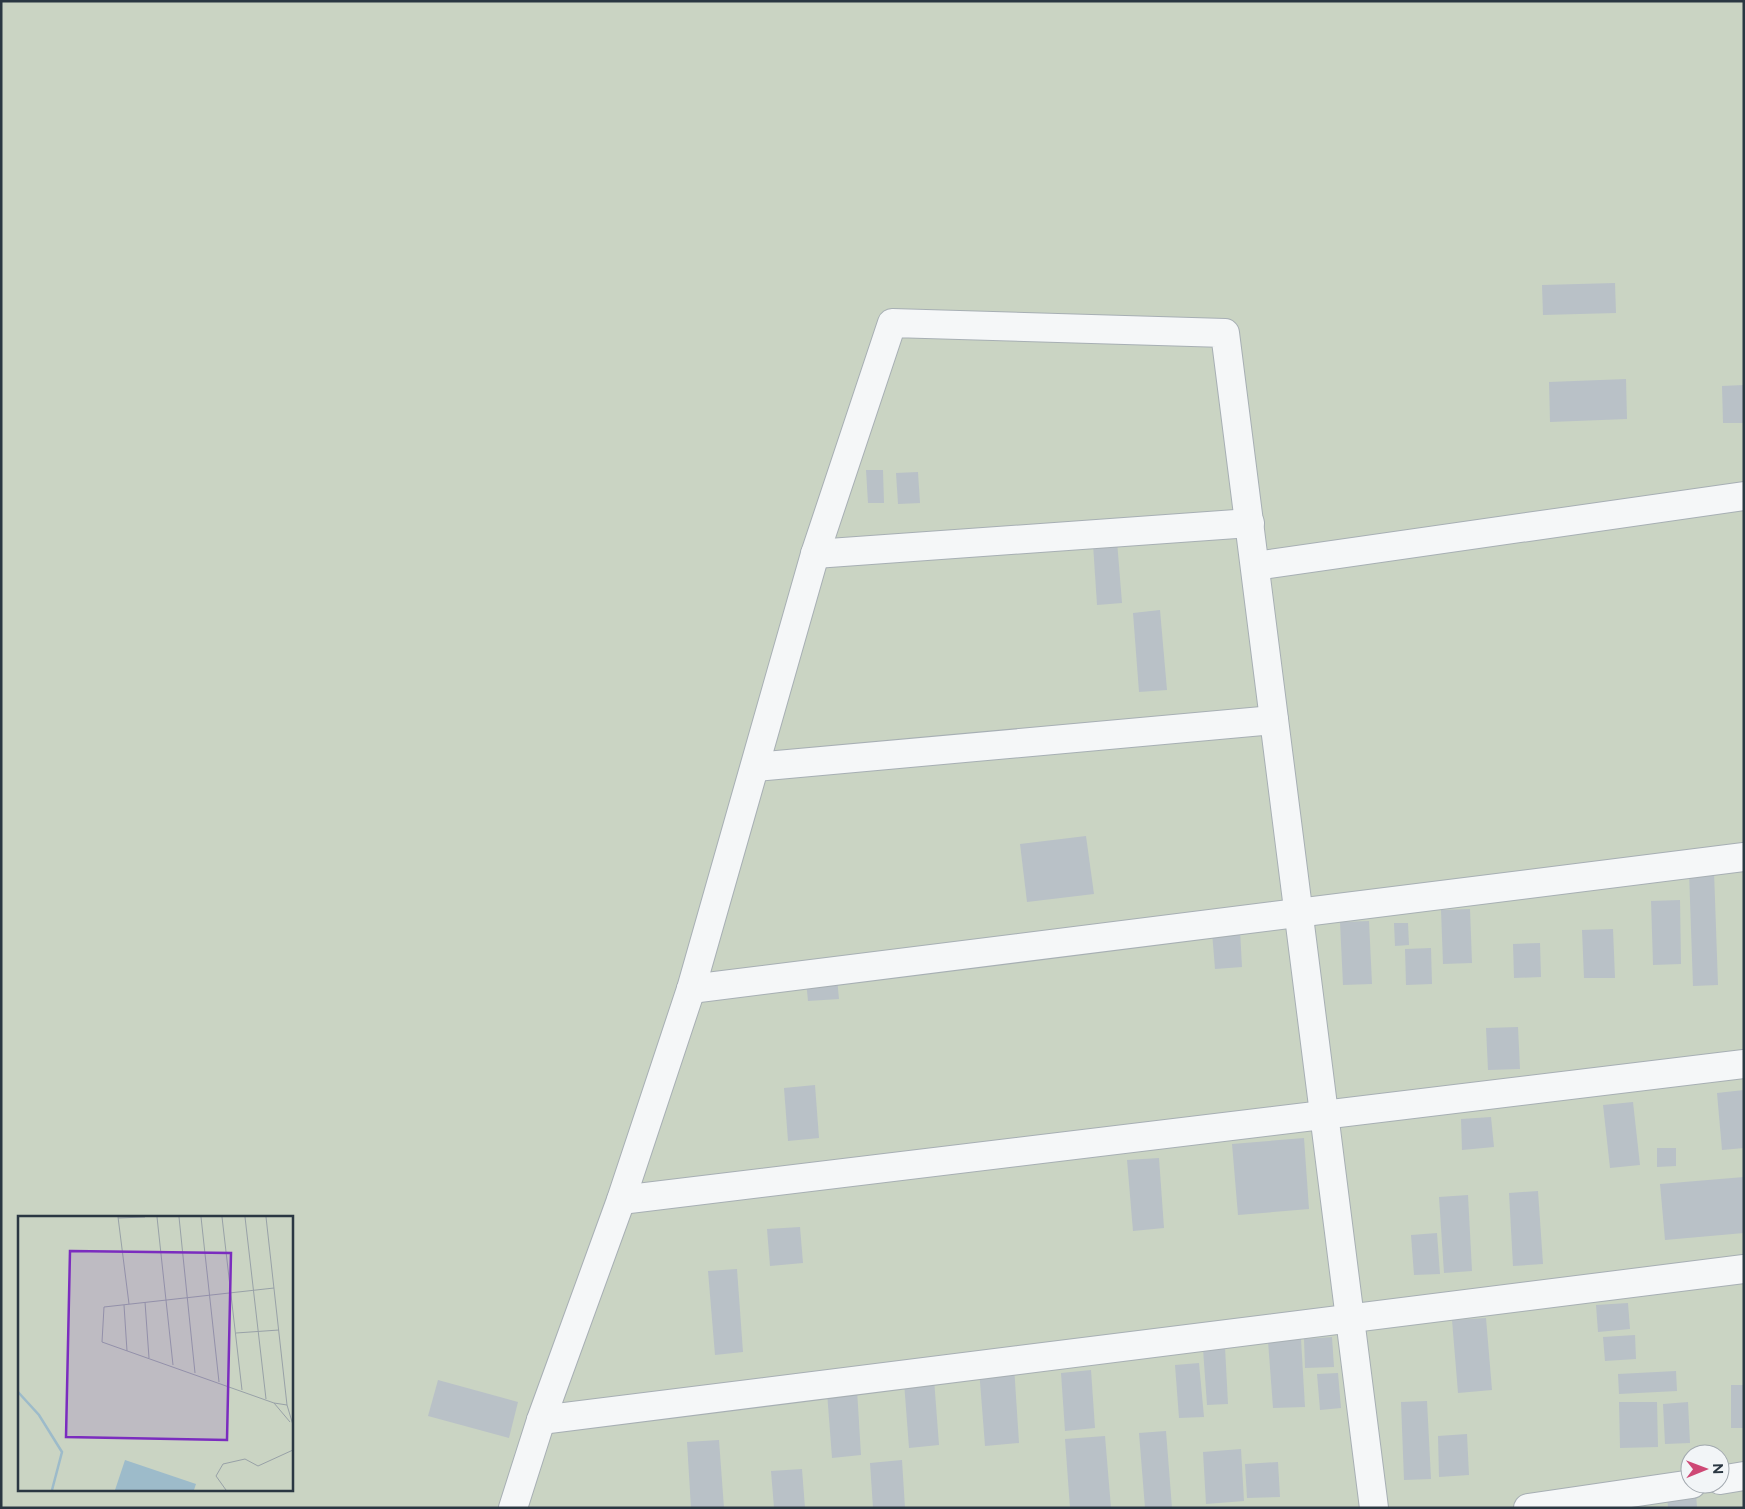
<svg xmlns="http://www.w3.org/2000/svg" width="1745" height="1509" font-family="Raleway,sans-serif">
<rect width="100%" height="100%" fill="#e2e7ea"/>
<!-- green -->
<path fill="#cad4c3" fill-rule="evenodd" d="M1 1H1744V1508H1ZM19 1218H291V1490H19ZM1690 1454H1720V1484H1690Z"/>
<!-- building -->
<g fill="#b9c1c7">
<path d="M1615 283 1616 313 1543 315 1542 285Z"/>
<path d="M1626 379 1627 419 1550 422 1549 382Z"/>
<path d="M1744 385V423H1723L1722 386Z"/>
<path d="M866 470H883L884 503H868Z"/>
<path d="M918 472 920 503 898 504 896 473Z"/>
<path d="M1117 541 1122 603 1097 605 1093 544Z"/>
<path d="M1160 610 1167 690 1139 692 1133 613Z"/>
<path d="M1086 836 1094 894 1027 902 1020 844Z"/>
<path d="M1714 871 1718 985 1693 986 1689 872Z"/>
<path d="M1680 900 1681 964 1653 965 1651 901Z"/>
<path d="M1470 909 1472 963 1443 964 1441 910Z"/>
<path d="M1369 921 1372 984 1343 985 1340 922Z"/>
<path d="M1394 923H1408L1409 945 1395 946Z"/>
<path d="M1613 929 1615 978H1584L1582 930Z"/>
<path d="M1240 930 1242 967 1215 969 1212 932Z"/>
<path d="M1540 943 1541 977 1514 978 1513 944Z"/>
<path d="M1431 948 1432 984 1406 985 1405 949Z"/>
<path d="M837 978 839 999 808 1001 806 980Z"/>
<path d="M1518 1027 1520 1069 1488 1070 1486 1028Z"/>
<path d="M815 1085 819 1138 788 1141 784 1088Z"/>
<path d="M1744 1090V1148L1722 1150 1717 1093Z"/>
<path d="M1633 1102 1640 1165 1610 1168 1603 1105Z"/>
<path d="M1491 1117 1494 1147 1462 1150 1461 1119Z"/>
<path d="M1304 1138 1309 1209 1238 1215 1232 1144Z"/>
<path d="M1657 1148H1676V1166L1657 1167Z"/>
<path d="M1159 1158 1164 1228 1133 1231 1127 1160Z"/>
<path d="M1744 1177V1233L1665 1240 1660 1184Z"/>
<path d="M1538 1191 1543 1264 1513 1266 1509 1193Z"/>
<path d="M1468 1195 1472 1271 1444 1273 1439 1197Z"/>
<path d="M800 1227 803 1263 770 1266 767 1229Z"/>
<path d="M1437 1233 1440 1274 1414 1275 1411 1235Z"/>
<path d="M737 1269 743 1352 715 1355 708 1271Z"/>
<path d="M1628 1303 1630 1329 1598 1332 1596 1305Z"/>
<path d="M1486 1318 1492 1390 1458 1393 1452 1320Z"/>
<path d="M1635 1335 1636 1359 1605 1361 1603 1337Z"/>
<path d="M1332 1337 1334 1367 1305 1368 1304 1339Z"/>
<path d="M1301 1339 1305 1407 1273 1408 1268 1341Z"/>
<path d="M1225 1347 1228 1404 1207 1405 1203 1349Z"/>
<path d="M1199 1363 1204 1417 1179 1418 1175 1365Z"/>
<path d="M1014 1366 1019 1443 985 1446 979 1369Z"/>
<path d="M1091 1370 1095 1428 1065 1431 1061 1373Z"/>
<path d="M1676 1371 1677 1391 1619 1394 1618 1374Z"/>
<path d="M1338 1373 1341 1408 1320 1410 1317 1374Z"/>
<path d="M934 1379 939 1445 909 1448 904 1382Z"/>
<path d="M438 1380 518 1402 509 1438 428 1416Z"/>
<rect x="1731" y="1385" width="13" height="43"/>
<path d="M857 1390 861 1455 832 1458 827 1392Z"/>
<path d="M1427 1401 1431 1479 1404 1480 1401 1402Z"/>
<path d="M1619 1402H1657L1658 1447 1620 1448Z"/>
<path d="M1688 1402 1690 1443 1665 1444 1663 1404Z"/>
<path d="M1166 1431 1172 1508H1145L1139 1433Z"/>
<path d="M1467 1434 1469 1475 1439 1477 1438 1436Z"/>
<path d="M1105 1436 1111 1508H1070L1065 1439Z"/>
<path d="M719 1440 724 1508H691L687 1442Z"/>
<path d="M1241 1449 1244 1501 1206 1504 1203 1452Z"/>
<path d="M902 1460 905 1508H873L870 1463Z"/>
<path d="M1278 1462 1280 1497 1247 1498 1245 1464Z"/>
<path d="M802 1469 805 1508H774L771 1471Z"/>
<path d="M1696 1493 1697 1508H1668L1667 1494Z"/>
</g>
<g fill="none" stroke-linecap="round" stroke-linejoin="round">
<defs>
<g id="minor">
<path d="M815 554 1250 523"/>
<path d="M1255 566 1744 496"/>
<path d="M755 767 1274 720"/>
<path d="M691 989 1744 857"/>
<path d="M621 1200 1744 1064"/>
<path d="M541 1420 1744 1269"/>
<path d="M1720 1480 1744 1476"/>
<path d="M513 1508 541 1420 621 1200 691 989 815 554 892 323 1225 333 1374 1508"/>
<path d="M1528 1508 1692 1484"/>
</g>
</defs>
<!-- minor casing -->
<use href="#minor" stroke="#a7afb4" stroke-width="30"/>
<!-- minor -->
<use href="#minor" stroke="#f5f7f8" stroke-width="28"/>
</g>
<!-- overview -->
<g transform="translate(18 1216)">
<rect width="275" height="275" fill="#e2e7ea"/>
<path d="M0 1H275V274H0Z" fill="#cad4c3"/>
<path d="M107 244 178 268 176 274H97Z" fill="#9dbbca"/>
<path fill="none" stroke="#9dbbca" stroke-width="2.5" d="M0 176 21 199 44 236 34 274"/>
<path fill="none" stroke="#98a1a7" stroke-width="1" d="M100 1 111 88M139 1 155 149M161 1 177 157M183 1 201 166M204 1 224 174M227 1 248 183M248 1 269 189 275 209M100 2 127 1M256 72 86 91 84 126 256 187 269 189M127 86 131 142M106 89 109 135M218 117 261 114M256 187 272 206M208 274 198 260 205 248 227 243 240 250 275 234"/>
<path fill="#7b2cbf" fill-opacity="0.15" stroke="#7b2cbf" stroke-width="2.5" d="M52 35 213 37 209 224 48 221Z"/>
<rect width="275" height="275" fill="none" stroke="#2a3742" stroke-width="2.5"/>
</g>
<!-- border -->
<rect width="1745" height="1509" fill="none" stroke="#2a3742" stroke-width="5"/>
<!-- north arrow -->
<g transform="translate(1705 1469) rotate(89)"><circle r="24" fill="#f2f5f7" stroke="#a2a9af"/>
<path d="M0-4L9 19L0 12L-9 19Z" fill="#ce4875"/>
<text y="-8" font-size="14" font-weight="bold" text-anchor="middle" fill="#2a3742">N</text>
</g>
</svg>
